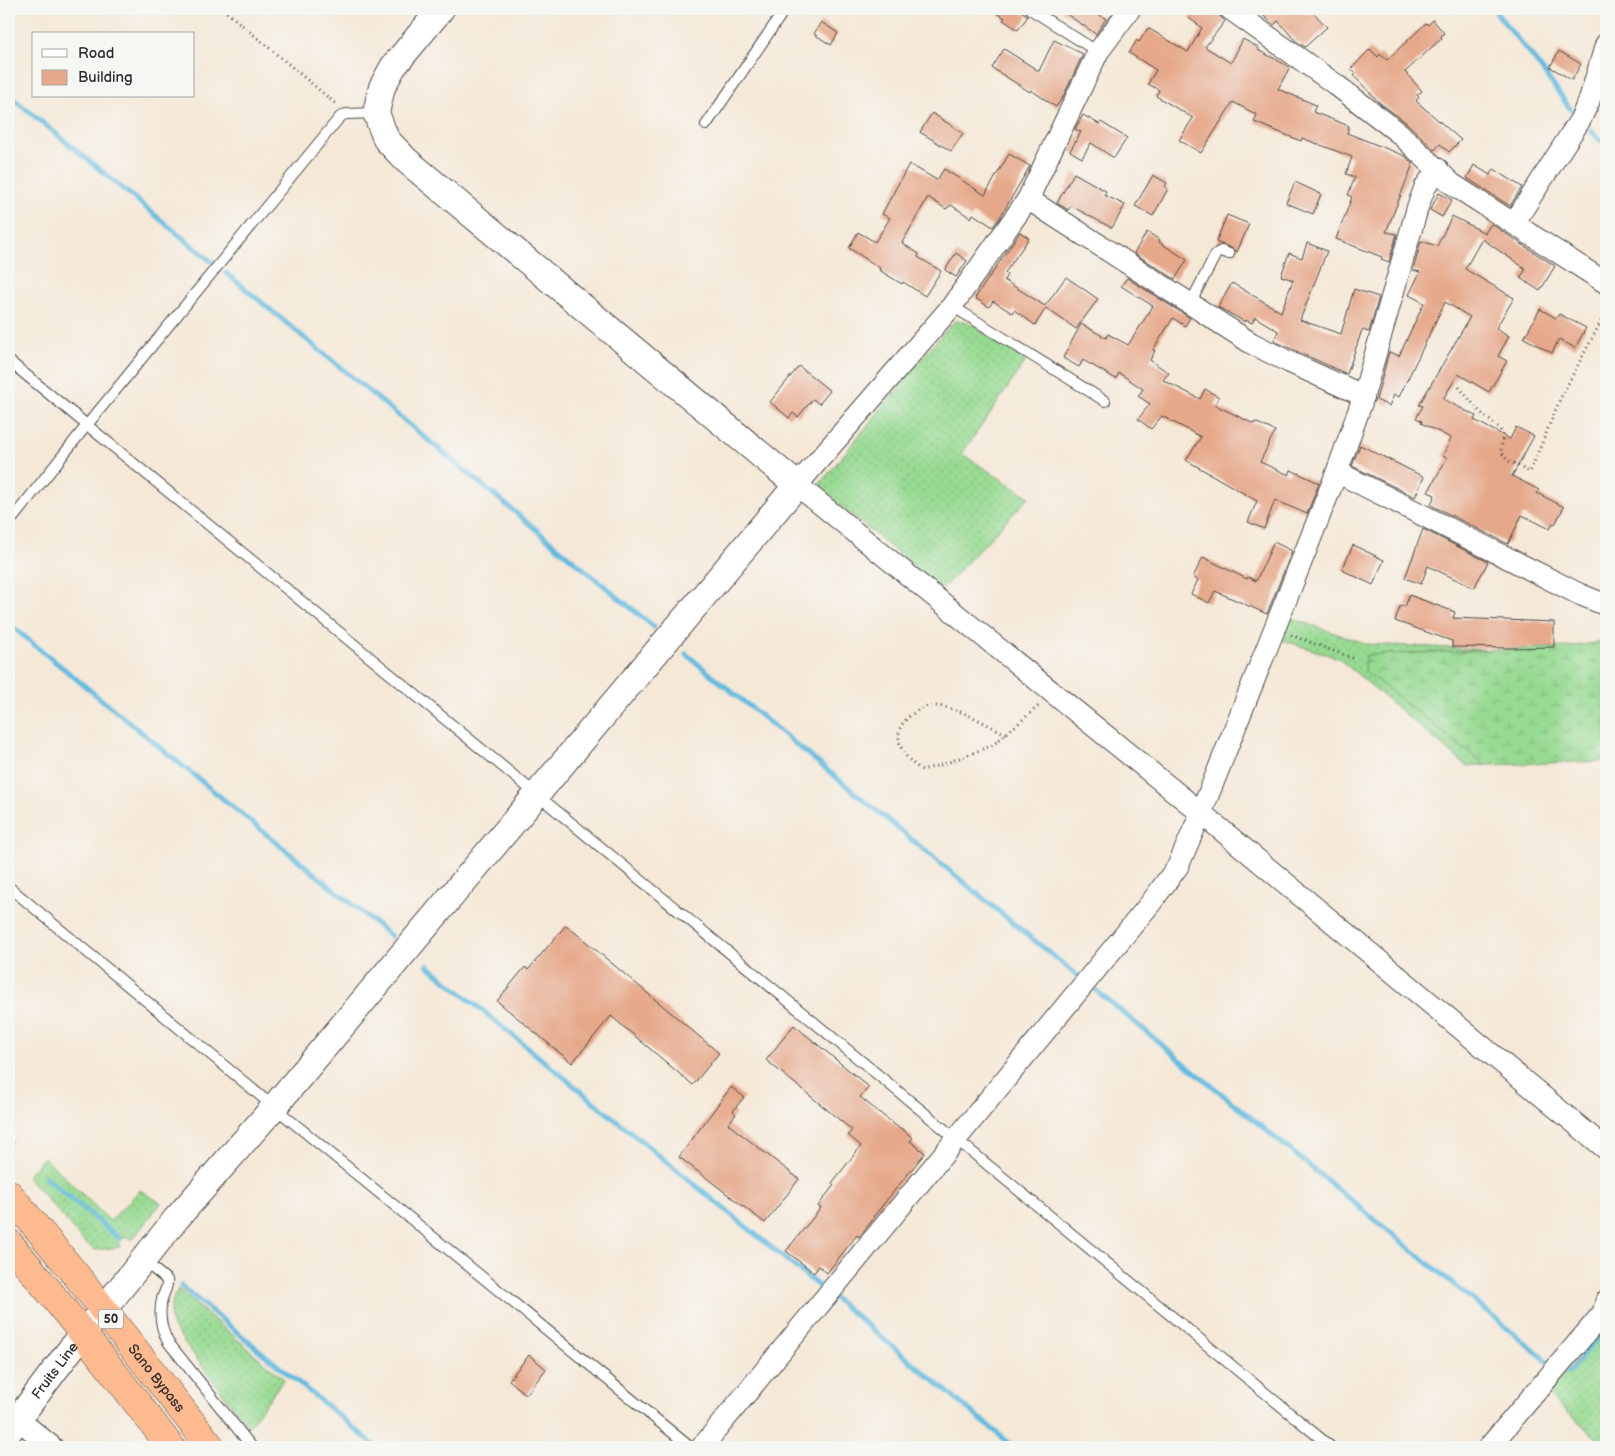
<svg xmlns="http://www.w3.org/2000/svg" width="1615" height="1456" font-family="'Balsamiq Sans',sans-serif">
<defs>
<pattern id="grass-dots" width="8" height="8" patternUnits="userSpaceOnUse" patternTransform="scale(1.25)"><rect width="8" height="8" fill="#97da92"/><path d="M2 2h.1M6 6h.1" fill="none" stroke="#82bb7e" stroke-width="1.8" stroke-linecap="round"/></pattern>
<pattern id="wetland-marsh" width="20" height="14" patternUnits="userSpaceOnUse" patternTransform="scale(1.25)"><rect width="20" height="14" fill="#97da92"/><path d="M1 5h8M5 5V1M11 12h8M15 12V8" fill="none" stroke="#82bb7e"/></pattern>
</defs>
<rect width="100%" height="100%" fill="#f6f6f2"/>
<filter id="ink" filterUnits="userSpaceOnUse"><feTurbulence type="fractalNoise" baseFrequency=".02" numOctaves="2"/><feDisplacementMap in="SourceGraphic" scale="10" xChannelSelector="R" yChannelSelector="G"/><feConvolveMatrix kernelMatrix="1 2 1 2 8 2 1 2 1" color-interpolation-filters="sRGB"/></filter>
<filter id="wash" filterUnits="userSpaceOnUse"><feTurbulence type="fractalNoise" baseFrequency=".0096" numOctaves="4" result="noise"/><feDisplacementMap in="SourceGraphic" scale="20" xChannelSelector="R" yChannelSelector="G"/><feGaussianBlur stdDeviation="1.12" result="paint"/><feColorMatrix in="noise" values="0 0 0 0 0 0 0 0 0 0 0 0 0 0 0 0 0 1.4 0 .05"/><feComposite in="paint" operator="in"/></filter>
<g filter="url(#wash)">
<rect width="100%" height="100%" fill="#f5e8d7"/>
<!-- grass -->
<g fill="url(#grass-dots)" stroke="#61825e">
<path d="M955 321 968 322 1026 361 962 454 1029 497 942 589 821 490 819 485 933 345Z"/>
<path d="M1288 617 1367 644 1493 650 1366 655V671L1485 765 1467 766 1338 658 1279 639Z"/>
<path d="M44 1157 110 1221 140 1190 161 1203 132 1240 126 1236 118 1243 120 1247 95 1250 85 1243 27 1176Z"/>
<path d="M178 1289 284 1379 248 1427 173 1327C167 1312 171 1303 178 1289Z"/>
<path d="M1606 1320V1446L1548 1395Z"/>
</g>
<!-- wetland -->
<path fill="url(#wetland-marsh)" stroke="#61825e" d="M1606 641V761L1485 765 1365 671 1366 655 1569 647Z"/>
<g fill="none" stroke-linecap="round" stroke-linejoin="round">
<!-- stream -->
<g stroke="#62bbe0" stroke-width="5">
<path d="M1493 9 1538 64 1571 110"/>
<path d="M9 95 212 262"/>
<path d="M1590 130 1600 140 1606 142"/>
<path d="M226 273 654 627"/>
<path d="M9 624 391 936"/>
<path d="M686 654 1080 978"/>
<path d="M427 965 822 1289"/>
<path d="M1093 988 1547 1361"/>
<path d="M9 1140 10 1142"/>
<path d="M45 1177 120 1239"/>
<path d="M181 1286 377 1447"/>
<path d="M834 1298 1014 1447"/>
<path d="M1569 1372 1596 1339 1602 1341 1603 1365 1606 1377"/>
</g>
</g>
<g id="blocks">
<!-- building -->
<g fill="#e6a88a">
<path d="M989 9H1018L1028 16 1018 30 1003 20 1005 18Z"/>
<path d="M1059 9H1090L1106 19 1096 34Z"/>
<path d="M1196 9H1212L1225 21 1205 47 1231 63 1243 39 1259 48 1258 50 1290 67 1278 89 1316 105 1313 112 1349 126 1347 133 1405 156 1413 164 1386 232 1397 234 1389 262 1381 259 1382 257 1336 239 1352 197 1348 195 1355 177 1346 174 1352 157 1302 138 1301 141 1254 122 1257 115 1233 102 1201 153 1179 140 1193 118 1156 96 1159 90 1148 84 1156 70 1129 53 1137 40 1139 42 1148 28 1188 52 1202 28 1189 18Z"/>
<path d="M1256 9H1310L1327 27 1305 47 1296 41 1278 21 1274 25Z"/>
<path d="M1433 20 1444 33 1441 36 1442 38 1405 72 1422 91 1417 95 1419 97 1416 101 1461 140 1449 152 1440 144 1435 150 1408 124 1380 103 1354 76 1356 74 1351 69 1370 49 1378 57 1380 54 1387 60 1426 23 1428 25Z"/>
<path d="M821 22 838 33 831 45 814 34Z"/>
<path d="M1054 40 1083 54 1063 97 1056 107 1031 90 1030 92 992 68 1004 49 1039 71Z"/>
<path d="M1559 51 1581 64 1572 80 1550 67Z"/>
<path d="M932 113 963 133 951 151 920 132Z"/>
<path d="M1083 115 1099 124 1101 122 1127 138 1114 158 1091 143 1082 158 1070 151 1081 132 1075 129Z"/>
<path d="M1009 154 1030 166 1005 209 993 227 973 214 971 218 951 205 946 209 928 197 902 243 919 254 918 257 941 271 925 296 903 282 902 284 879 270 880 268 849 248 858 232 875 242 890 218 882 214 909 164 937 180 944 169 985 195Z"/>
<path d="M1474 165 1490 175 1494 169 1522 187 1510 206 1467 178Z"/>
<path d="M1074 173 1106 191 1104 195 1125 205 1112 228 1071 206 1068 210 1057 203Z"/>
<path d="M1153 175 1167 183 1165 187 1168 189 1153 216 1135 206Z"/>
<path d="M1295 182 1321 194 1313 214 1286 203Z"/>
<path d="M1439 193 1452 200 1442 217 1430 210Z"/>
<path d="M1227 215 1249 224 1237 252 1231 248 1216 242Z"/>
<path d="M1452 216 1485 233 1491 224 1555 266 1540 291 1520 278 1526 269 1482 239 1465 269 1514 298 1496 328 1509 336 1498 356 1507 361 1489 392 1458 374 1443 399 1476 416 1474 420 1510 439 1516 427 1534 436 1512 476 1539 490 1537 493 1564 507 1555 524 1553 523 1550 529 1522 515 1508 544 1431 505 1435 495 1428 492 1447 458 1443 456 1451 438 1421 423 1422 421 1416 418 1423 406 1419 405 1470 317 1445 302 1399 397 1394 395 1389 406 1376 400 1389 352 1399 356 1424 303 1409 295 1420 272 1413 270 1421 241 1437 246Z"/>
<path d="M1020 232 1029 238 1005 273 1007 275 1004 280 1045 306 1066 277 1098 299 1076 329 1046 308 1035 325 1014 310 1012 313 993 301 989 307 975 298Z"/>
<path d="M1147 232 1160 240 1159 242 1187 260 1175 279 1134 253Z"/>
<path d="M1307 243 1327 251 1300 320 1341 334 1354 289 1379 297 1369 332 1362 330 1347 374 1274 341 1278 331 1255 317 1252 323 1246 320 1245 322 1218 307 1232 283 1281 312 1293 280 1281 276 1289 253 1302 258Z"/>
<path d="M956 253 967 261 956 277 945 270Z"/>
<path d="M1127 278 1190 318 1185 326 1173 318 1153 350 1155 351 1150 360 1169 373 1163 380 1200 399 1205 389 1219 397 1215 405 1254 424 1255 422 1275 431 1260 462 1289 475 1291 470 1319 483 1307 514 1275 500 1264 529 1248 522 1257 501 1186 460 1201 437 1162 416 1151 429 1138 419 1150 404 1138 396 1143 389 1119 373 1116 379 1083 360 1079 367 1063 358 1081 324 1106 338 1108 334 1128 345 1153 306 1121 286Z"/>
<path d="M1540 309 1556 318 1559 314 1586 328 1575 348 1559 339 1552 353 1524 338Z"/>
<path d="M799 366 830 391 819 404 813 399 798 417 793 413 789 418 770 402Z"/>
<path d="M1360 445 1424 477 1415 497 1352 466Z"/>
<path d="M1423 529 1488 562 1474 588 1428 566 1421 584 1405 578Z"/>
<path d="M1274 542 1292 551 1267 614 1215 591 1209 603 1191 594 1198 580 1193 577 1203 557 1247 579 1248 577 1256 581Z"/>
<path d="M1353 545 1384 560 1373 585 1342 570Z"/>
<path d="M1409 595 1455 612 1453 618 1554 622V647L1511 648 1452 647V641L1395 621 1400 606 1405 607Z"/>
<path d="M566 925 719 1053 693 1085 611 1016 572 1063 497 1001 525 967 528 970Z"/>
<path d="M794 1025 869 1087 860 1097 900 1129 901 1128 913 1138 910 1141 925 1153 873 1217 874 1218 859 1237 857 1235 827 1273 819 1266 814 1273 786 1251 821 1208 818 1206 834 1185 832 1183 861 1146 848 1135 852 1130 766 1060Z"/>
<path d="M731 1087 744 1097 733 1111 736 1114 728 1124 799 1179 765 1223 679 1157Z"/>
<path d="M529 1355 546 1369 526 1395 509 1380Z"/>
</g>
</g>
</g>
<g filter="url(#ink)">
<use href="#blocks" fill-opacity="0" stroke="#494745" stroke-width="1"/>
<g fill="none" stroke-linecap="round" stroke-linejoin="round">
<defs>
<g id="service">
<path d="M1030 9 1098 52"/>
<path d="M706 125 785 9"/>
<path d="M1190 304 1216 254 1221 251 1229 254"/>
<path d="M952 306 1105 401"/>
<path d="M9 361 1331 1447"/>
<path d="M9 523 87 425 340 117 346 114 376 113"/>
<path d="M9 887 274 1107 690 1447"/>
<path d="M144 1261 167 1280C168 1287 164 1292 162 1299 159 1313 161 1329 168 1342L252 1447"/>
</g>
<g id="minor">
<path d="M1130 9 1098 52 1028 199 952 306 797 485 1201 813 1606 1149"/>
<path d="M1230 9 1335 84 1399 133 1452 184 1606 283"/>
<path d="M1028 199 1251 343 1289 362 1364 396"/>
<path d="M1514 223 1580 120 1589 101 1606 44"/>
<path d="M1337 472 1579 594 1606 605"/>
<path d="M18 1419 52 1447"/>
<path d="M702 1447 1150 904 1178 866 1201 813 1337 472 1361 404 1418 206 1425 187 1438 169"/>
<path d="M1489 1447 1603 1313 1606 1301"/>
</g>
<g id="tertiary">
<path id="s1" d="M9 1431 82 1334 103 1310 176 1219 274 1107 797 485 406 160 386 139 376 113 382 87 393 67 441 9"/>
</g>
<g id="trunk">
<path id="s2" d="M9 1194 80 1280 211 1447"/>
<path d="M9 1243C65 1309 118 1378 171 1447"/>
</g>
</defs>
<!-- service casing -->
<use href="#service" stroke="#494745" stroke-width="12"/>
<!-- minor casing -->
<use href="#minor" stroke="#494745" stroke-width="23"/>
<!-- tertiary casing -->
<use href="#tertiary" stroke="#494745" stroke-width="28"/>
<!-- trunk casing -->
<use href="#trunk" stroke="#494745" stroke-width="29"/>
<!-- path -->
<g stroke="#494745" stroke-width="3" stroke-dasharray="1 4" stroke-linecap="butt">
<path d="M223 9 337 105"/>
<path d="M1459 387 1479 411 1498 427 1503 434 1501 451 1507 460 1530 472 1561 397 1606 312"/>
<path d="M1291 635 1355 659"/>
<path d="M1006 734C985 724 959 707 935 706 927 705 920 708 914 713 887 730 900 757 922 770L944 764 993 745 1040 705"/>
</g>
<!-- service -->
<use href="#service" stroke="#fff" stroke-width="10"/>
<!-- minor -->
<use href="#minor" stroke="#fff" stroke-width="21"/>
<!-- tertiary -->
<use href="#tertiary" stroke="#fff" stroke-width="26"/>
<!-- trunk -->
<use href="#trunk" stroke="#fcba8e" stroke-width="28"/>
</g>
</g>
<g text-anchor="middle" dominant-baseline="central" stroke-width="4" stroke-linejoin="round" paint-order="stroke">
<!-- shield labels -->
<rect fill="#f6f6f2" stroke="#686867" stroke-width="1" x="98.5" y="1309.5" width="25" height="19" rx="4"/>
<g font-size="12" font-weight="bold" fill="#2b2b2b">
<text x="111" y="1319">50</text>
</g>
<!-- street labels -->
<g font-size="14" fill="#2b2b2b" stroke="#f6f6f2">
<text stroke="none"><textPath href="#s1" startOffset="76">Fruits Line</textPath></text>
<text stroke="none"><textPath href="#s2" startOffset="236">Sano Bypass</textPath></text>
</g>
</g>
<!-- margin -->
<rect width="1615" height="1456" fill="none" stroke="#f6f6f2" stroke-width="30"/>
<!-- legend -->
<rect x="32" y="32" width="162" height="65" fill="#f6f6f2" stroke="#a5a5a2"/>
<rect x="42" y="49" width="25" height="8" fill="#ffffff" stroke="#a5a5a2"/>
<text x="78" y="58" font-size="15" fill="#2b2b2b">Road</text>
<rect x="42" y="70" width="25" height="15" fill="#e6a88a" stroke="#a5a5a2"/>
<text x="78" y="82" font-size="15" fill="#2b2b2b">Building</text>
</svg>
